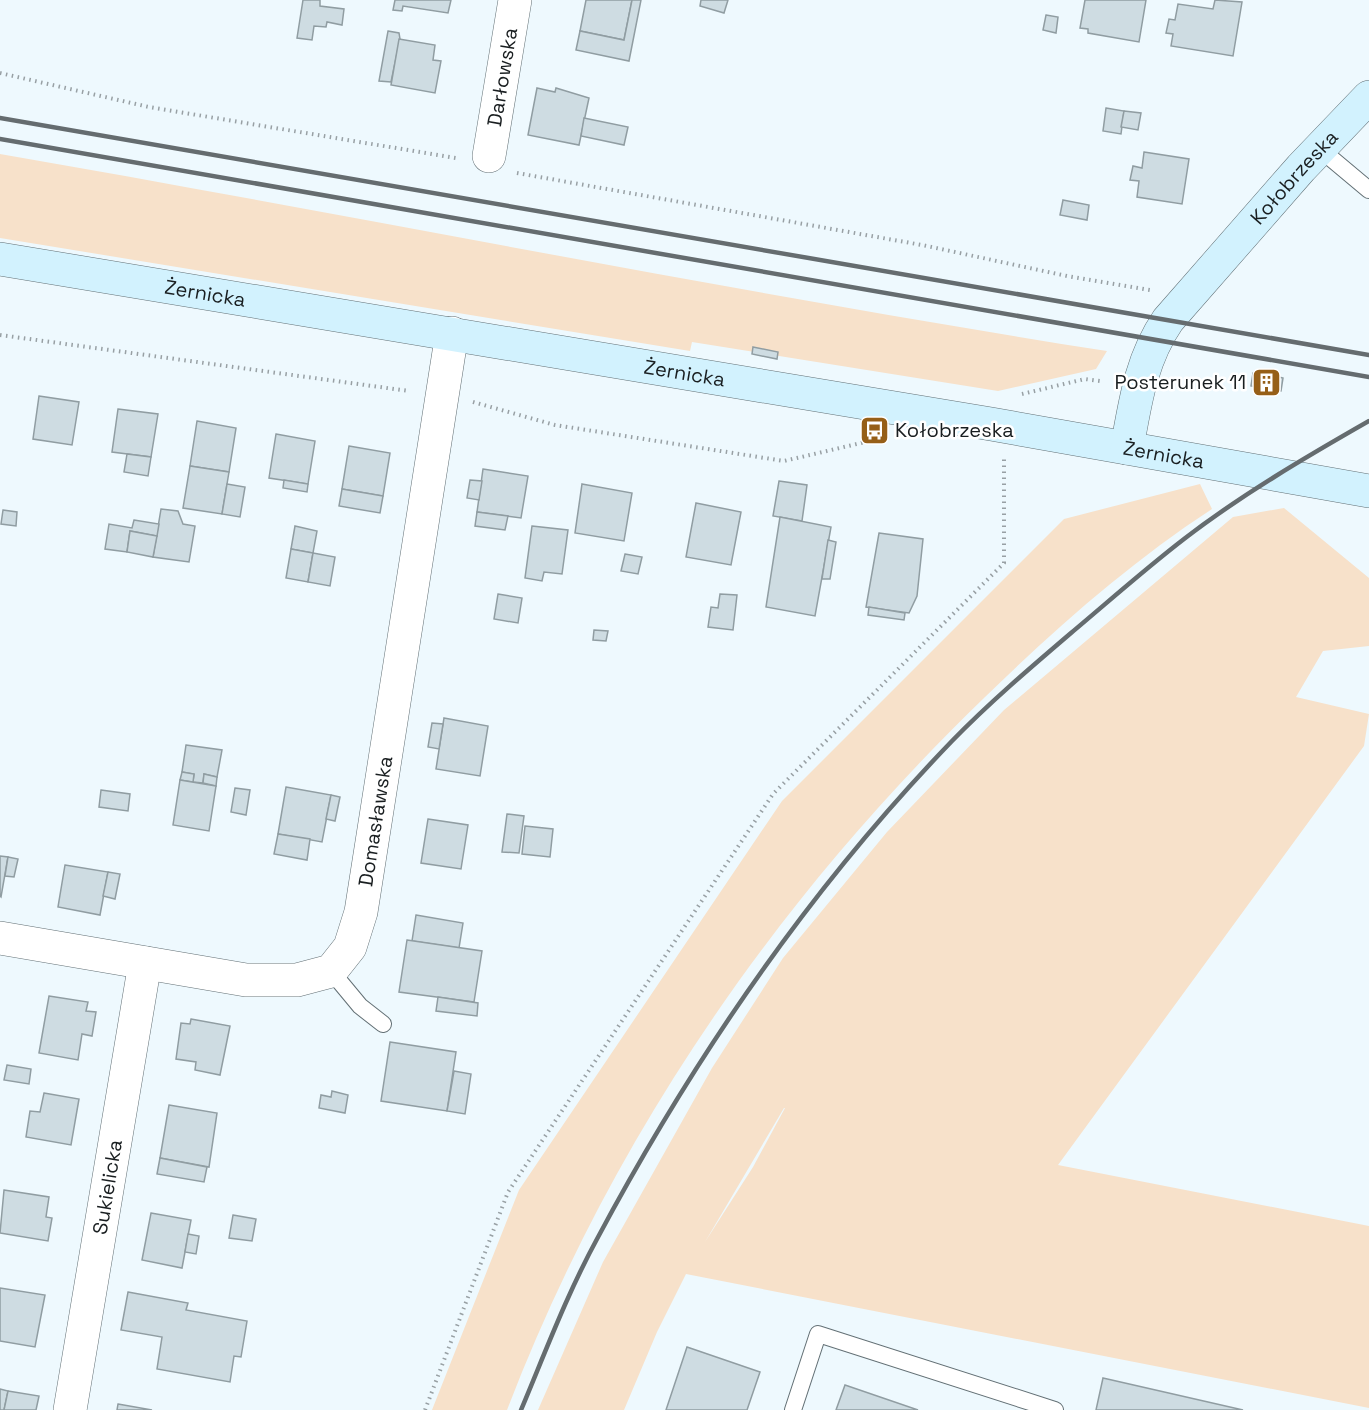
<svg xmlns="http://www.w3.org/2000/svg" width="1369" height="1410" font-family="'Space Grotesk',sans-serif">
<rect width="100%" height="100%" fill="#eef9fe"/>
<!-- green -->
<g fill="#f7e1ca" fill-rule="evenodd">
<path d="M0 154C369 218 737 293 1107 351L1096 369 998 391 692 342 690 351 0 238Z"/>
<path d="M1200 484 1212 509C1128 564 1056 628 984 698 775 900 611 1139 507 1410H432L519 1190 782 801 1064 519Z"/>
<path d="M1284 508 1369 578V646L1323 651 1296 697 1369 714 1364 746 1058 1165 1369 1226V1408L686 1274 657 1332 624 1410H538L603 1262 712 1068 783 958 887 832 1004 710 1233 517ZM785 1108 753 1167 705 1242 784 1108Z"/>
</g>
<!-- building -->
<g fill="#cedce2" stroke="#909da2" stroke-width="1.5">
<path d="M303 0H320V6L344 9 342 25 327 22 326 27 314 26 312 40 297 38Z"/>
<path d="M395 0H451L448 13 403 6 402 11 393 10Z"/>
<path d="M586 0H632L624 40 580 31Z"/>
<path d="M632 0H641L629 61 576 50 580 31 624 40Z"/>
<path d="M701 0H728L724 13 700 6Z"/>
<path d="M1085 0H1146L1139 42 1088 33V29L1080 28Z"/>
<path d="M1215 0 1242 2 1233 56 1171 46 1173 34 1166 33 1169 19 1175 20 1178 4 1213 9Z"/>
<path d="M1046 15 1058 17 1056 33 1043 30Z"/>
<path d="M388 31 399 33 400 39 391 82 379 81Z"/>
<path d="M399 39 435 45 433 60 441 61 435 93 391 85Z"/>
<path d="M537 88 555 92 556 88 589 98 579 145 528 135Z"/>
<path d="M1106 108 1124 111 1121 134 1103 131Z"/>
<path d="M1124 111 1141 113 1138 130 1121 127Z"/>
<path d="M584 118 628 127 624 145 581 136Z"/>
<path d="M1144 152 1189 159 1182 204 1137 197 1139 181 1130 180 1133 166 1142 168Z"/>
<path d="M1063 200 1089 205 1087 220 1060 215Z"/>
<path d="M753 347 778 352 777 359 752 354Z"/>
<path d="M1257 371 1283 378 1281 391 1251 386 1253 373Z"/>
<path d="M39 396 79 402 72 445 33 439Z"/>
<path d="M118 409 158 414 151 457 112 452Z"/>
<path d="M197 421 236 428 229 472 190 466Z"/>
<path d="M276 434 315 441 308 484 269 478Z"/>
<path d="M349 446 390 453 383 496 342 489Z"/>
<path d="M127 454 151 457 148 476 124 472Z"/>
<path d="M190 466 229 472 222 514 183 508Z"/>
<path d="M483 469 528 476 521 518 477 512Z"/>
<path d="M284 480 308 484 307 492 283 488Z"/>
<path d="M470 480 482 481 479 500 467 498Z"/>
<path d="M779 481 807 485 802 521 773 516Z"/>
<path d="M227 484 245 487 240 517 222 514Z"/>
<path d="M582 484 632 493 624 541 575 533Z"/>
<path d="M342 489 383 496 380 513 339 506Z"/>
<path d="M696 503 741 512 731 565 686 557Z"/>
<path d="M161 509 178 511 183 524 195 526 189 562 153 557Z"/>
<path d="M3 510 17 512 16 526 1 524Z"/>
<path d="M477 512 508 516 505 530 475 526Z"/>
<path d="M780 517 831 527 815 616 766 607Z"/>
<path d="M134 520 159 524 157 536 130 531 127 552 105 549 109 524 132 528Z"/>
<path d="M295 526 317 531 313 553 291 549Z"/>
<path d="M532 526 568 530 562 574 544 572 542 581 525 578Z"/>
<path d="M130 531 157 536 153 557 127 552Z"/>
<path d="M879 533 923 539 917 596 909 613 866 607Z"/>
<path d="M828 540 836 542 830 579H822Z"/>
<path d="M291 549 313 553 308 582 286 578Z"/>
<path d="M313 553 335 557 330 586 308 582Z"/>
<path d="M625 554 642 557 638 574 621 571Z"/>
<path d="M498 594 522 598 518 623 494 619Z"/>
<path d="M720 594 737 595 733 630 708 627 711 607 718 608Z"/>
<path d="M869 607 905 613 904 620 868 615Z"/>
<path d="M594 630 608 631 606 641 593 640Z"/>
<path d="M444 718 488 726 480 776 436 769Z"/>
<path d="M432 723 443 724 439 749 428 747Z"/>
<path d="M186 745 222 750 217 777 204 774 203 783 193 782 194 774 182 772Z"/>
<path d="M182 772 194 774 193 782 180 780Z"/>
<path d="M204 774 217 777 216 786 203 783Z"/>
<path d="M180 780 216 786 209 831 173 825Z"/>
<path d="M286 787 331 795 322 842 278 834Z"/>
<path d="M235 788 250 790 246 815 231 812Z"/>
<path d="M101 790 130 794 128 811 99 807Z"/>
<path d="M331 795 340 797 335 821 326 819Z"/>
<path d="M507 814 524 816 519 853 502 852Z"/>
<path d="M428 819 468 825 461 869 421 863Z"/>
<path d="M525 826 553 829 550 857 522 854Z"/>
<path d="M278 834 310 839 307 860 274 854Z"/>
<path d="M0 856 8 857 1 897 0 896Z"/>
<path d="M8 857 18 859 14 877 5 876Z"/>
<path d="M65 865 108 872 100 915 58 907Z"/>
<path d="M108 872 120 874 115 899 103 896Z"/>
<path d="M416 915 463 923 459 948 412 941Z"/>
<path d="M407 940 482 951 474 1002 399 992Z"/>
<path d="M49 996 88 1002 86 1011 96 1012 92 1036 82 1034 78 1060 39 1053Z"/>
<path d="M438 997 478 1003 477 1016 436 1011Z"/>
<path d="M191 1019 230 1026 220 1075 195 1070 196 1062 176 1059 181 1023 190 1024Z"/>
<path d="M390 1042 456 1052 447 1111 381 1101Z"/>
<path d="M7 1065 31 1069 29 1084 4 1080Z"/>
<path d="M454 1071 471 1074 465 1114 447 1111Z"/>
<path d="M332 1091 348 1095 345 1113 319 1108 321 1095 331 1097Z"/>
<path d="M44 1093 79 1099 71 1145 26 1137 30 1111 40 1112Z"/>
<path d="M169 1105 217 1113 209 1167 160 1158Z"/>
<path d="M160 1158 207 1167 204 1182 157 1174Z"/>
<path d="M4 1190 49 1197 46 1217 52 1218 48 1241 0 1233Z"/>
<path d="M151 1213 191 1220 182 1268 142 1260Z"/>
<path d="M233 1215 256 1219 252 1241 229 1238Z"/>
<path d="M188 1234 199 1236 196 1254 185 1252Z"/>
<path d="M0 1288 45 1295 35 1347 0 1341Z"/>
<path d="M128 1292 188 1303 186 1310 247 1321 241 1357 234 1356 230 1382 157 1369 162 1337 121 1330Z"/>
<path d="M687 1347 760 1372 747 1410H666Z"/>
<path d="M1103 1378 1243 1410H1096Z"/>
<path d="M845 1385 918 1410H836Z"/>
<path d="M0 1389 8 1391 4 1410H0Z"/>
<path d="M8 1391 39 1396 36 1410H4Z"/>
<path d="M118 1404 152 1410H117Z"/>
</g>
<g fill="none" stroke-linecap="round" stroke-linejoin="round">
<defs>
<g id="lane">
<path d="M1320 149 1369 190"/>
<path d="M331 971 360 1006 383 1024"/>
<path d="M793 1410 818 1334 1055 1410"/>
</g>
<g id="street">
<path id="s1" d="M489 156 515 0"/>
<path id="s2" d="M0 938 246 980H297L331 971 350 947 361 912 452 333"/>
<path id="s3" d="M70 1410 145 963"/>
</g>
<g id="secondary">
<path id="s4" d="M0 259 991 424 1369 491"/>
<path id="s5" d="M1127 448C1135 403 1141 359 1168 320L1301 168 1369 97"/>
</g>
</defs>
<!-- lane casing -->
<use href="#lane" stroke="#637075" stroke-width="18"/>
<!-- street casing -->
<use href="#street" stroke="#637075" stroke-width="34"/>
<!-- secondary casing -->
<use href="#secondary" stroke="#637075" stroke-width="34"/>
<!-- path -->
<g stroke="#98a0a4" stroke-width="4" stroke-dasharray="1.5 4.5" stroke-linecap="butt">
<path d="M0 73 149 107 456 158"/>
<path d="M517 173 922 245 1067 276 1150 290"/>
<path d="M0 335 409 391"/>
<path d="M1022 394 1085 379 1100 381"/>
<path d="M473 402 555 425 784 461 874 440"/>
<path d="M425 1410 508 1192 773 794 1004 563V459"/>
</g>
<!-- lane -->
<use href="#lane" stroke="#fff" stroke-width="16"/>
<!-- street -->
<use href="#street" stroke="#fff" stroke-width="33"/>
<!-- secondary -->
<use href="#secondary" stroke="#d2f2fe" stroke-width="33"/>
<!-- rail -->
<g stroke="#656c6f" stroke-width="4.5">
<path d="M0 118 1369 355"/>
<path d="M0 139 1369 377"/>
<path d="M521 1410C545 1353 567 1294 597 1239 693 1059 810 888 952 741 989 703 1030 668 1071 633 1108 602 1145 569 1184 539 1241 495 1306 457 1369 421"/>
</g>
</g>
<!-- icons -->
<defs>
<symbol id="building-square" viewBox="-11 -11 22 22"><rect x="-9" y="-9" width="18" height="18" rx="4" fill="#965f18" stroke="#fff"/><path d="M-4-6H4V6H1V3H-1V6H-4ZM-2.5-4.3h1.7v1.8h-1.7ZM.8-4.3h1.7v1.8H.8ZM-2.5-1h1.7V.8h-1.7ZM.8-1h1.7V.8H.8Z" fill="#fff"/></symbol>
<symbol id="bus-square" viewBox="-11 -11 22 22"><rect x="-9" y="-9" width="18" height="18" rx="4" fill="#965f18" stroke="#fff"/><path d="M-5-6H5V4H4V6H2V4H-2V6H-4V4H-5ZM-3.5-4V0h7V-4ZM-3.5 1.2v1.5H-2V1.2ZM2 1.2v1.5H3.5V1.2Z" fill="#fff"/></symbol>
</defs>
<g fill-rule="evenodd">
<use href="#building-square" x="1250" y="366" width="33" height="33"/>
<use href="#bus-square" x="858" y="414" width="33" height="33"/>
</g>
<g text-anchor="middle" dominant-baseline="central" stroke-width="5" stroke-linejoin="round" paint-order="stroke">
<!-- street labels -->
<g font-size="20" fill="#191e20" stroke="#fff">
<text stroke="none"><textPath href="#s1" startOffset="80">Darłowska</textPath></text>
<text stroke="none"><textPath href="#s5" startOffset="326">Kołobrzeska</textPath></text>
<text stroke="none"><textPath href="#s4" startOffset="208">Żernicka</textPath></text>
<text stroke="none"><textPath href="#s4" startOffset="694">Żernicka</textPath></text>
<text stroke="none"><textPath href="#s4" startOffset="1180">Żernicka</textPath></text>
<text stroke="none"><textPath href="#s2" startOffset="495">Domasławska</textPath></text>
<text stroke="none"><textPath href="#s3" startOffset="226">Sukielicka</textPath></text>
</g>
<!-- poi labels -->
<g font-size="20" fill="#191e20" stroke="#fff" text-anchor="end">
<text x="1246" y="382">Posterunek 11</text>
<text x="895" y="430" text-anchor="start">Kołobrzeska</text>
</g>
</g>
</svg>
